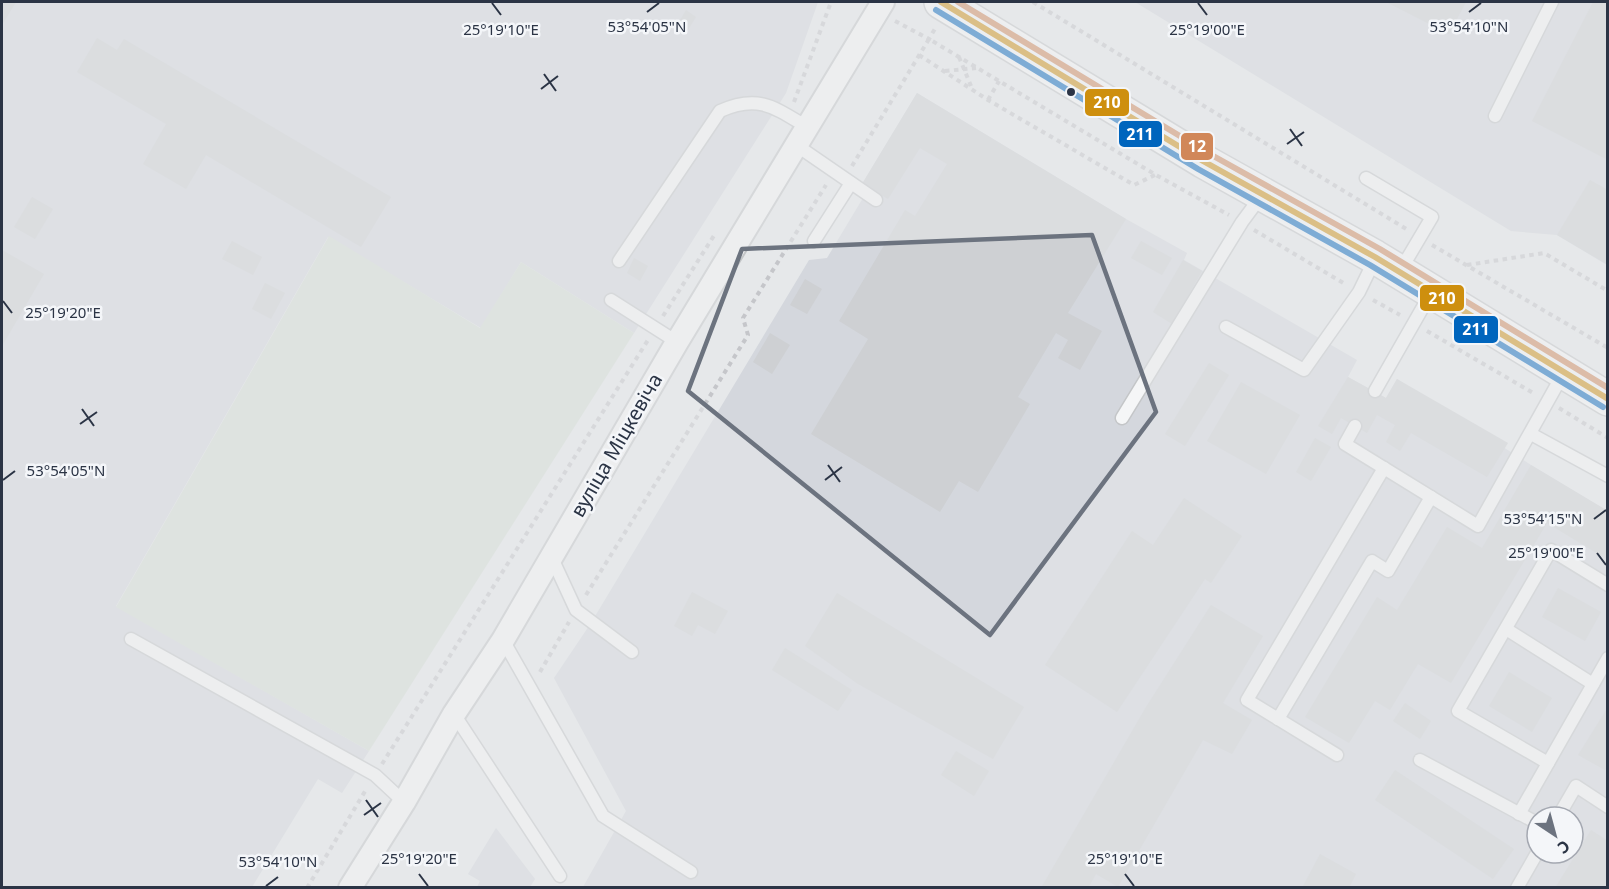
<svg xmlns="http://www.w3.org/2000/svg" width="1609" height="889" font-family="'Noto Sans',sans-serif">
<rect width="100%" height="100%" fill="#e6e8ea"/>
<!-- built -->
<g fill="#d4d7dd" fill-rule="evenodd">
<path d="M2 2H818L786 93 634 333 521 262 481 328 328 237 116 606 369 751 342 793 318 779 252 887H2Z"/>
<path d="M1135 2H1607V265L1557 235 1511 231Z"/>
<path d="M917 93 1126 219 1187 253 1184 260 1357 360 1348 377 1386 398 1397 379 1531 465 1607 511V887H583L626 811 554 678 591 623 809 260 827 258 869 188 862 184ZM1537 817H1573V853H1537Z"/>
<path d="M496 828 535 879 530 887H477L480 881 468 874Z"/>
</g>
<!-- green -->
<path fill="#d6ded6" d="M329 236 480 328 521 262 634 333 369 751 116 607Z"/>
<!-- building -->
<g fill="#ced0d3">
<path d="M2 2H16L2 25Z"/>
<path d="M1386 2H1466L1449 34Z"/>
<path d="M1593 2H1608V160L1532 121Z"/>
<path d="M686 10 696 17 686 33 676 27Z"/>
<path d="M97 38 117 50 124 39 391 197 361 247 206 155 186 189 143 164 166 124 77 72Z"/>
<path d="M917 93 1126 219 1068 313 1102 331 1080 370 1058 358 1068 340 1056 333 1018 397 1030 404 978 492 959 481 940 512 811 434 868 339 839 321 905 210 915 216 947 164 920 148 888 199 862 184Z"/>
<path d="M1590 180 1608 190V265L1557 235Z"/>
<path d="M32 197 53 209 35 239 14 227Z"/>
<path d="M232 241 262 257 253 275 222 259Z"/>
<path d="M1141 241 1172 258 1162 275 1131 258Z"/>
<path d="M2 250 44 274 2 346Z"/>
<path d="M634 258 648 266 640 281 627 273Z"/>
<path d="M1183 260 1202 271 1172 324 1153 312Z"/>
<path d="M805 279 822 289 807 314 790 305Z"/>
<path d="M265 283 285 293 271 319 252 309Z"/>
<path d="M770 333 790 345 772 374 753 362Z"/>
<path d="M1209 363 1229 375 1185 446 1165 434Z"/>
<path d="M1348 377 1386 398 1397 379 1508 443 1487 477 1411 433 1400 451 1386 442 1395 425 1377 415 1367 433 1341 418 1332 434 1318 426Z"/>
<path d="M1241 382 1300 415 1266 474 1207 441Z"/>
<path d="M1315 438 1331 447 1311 481 1296 472Z"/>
<path d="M1531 465 1608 511V560L1547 523 1451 683 1418 664 1390 710 1375 701 1349 743 1305 717 1377 597 1397 610 1447 527 1482 548Z"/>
<path d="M1184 498 1242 536 1211 583 1205 579 1117 712 1045 665 1132 531 1153 545Z"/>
<path d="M1558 588 1601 612 1585 641 1542 617Z"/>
<path d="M692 592 728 611 715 634 698 625 692 636 674 626Z"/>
<path d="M837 593 1024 707 993 759 858 684 805 646Z"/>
<path d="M1211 605 1263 636 1223 703 1252 720 1232 754 1203 740 1118 887 1096 874 1088 888H1041L1146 707Z"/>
<path d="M785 648 852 690 838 711 772 670Z"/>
<path d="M1509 672 1552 698 1532 732 1489 706Z"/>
<path d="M1405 703 1431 721 1420 739 1393 721Z"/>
<path d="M1608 707V766L1605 770 1578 755Z"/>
<path d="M956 751 989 771 974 796 941 775Z"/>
<path d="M1395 770 1514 849 1493 879 1375 800Z"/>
<path d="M1591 830 1608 841V888H1555Z"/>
<path d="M1320 854 1356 874 1349 888H1302Z"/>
</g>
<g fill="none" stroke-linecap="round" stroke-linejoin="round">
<defs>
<g id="lane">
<path d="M1495 116 1552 2"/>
<path d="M796 145 876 200"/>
<path d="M1366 178 1432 217 1400 271"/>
<path d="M814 241 851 183"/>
<path d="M619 261 720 111C758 94 774 107 807 127"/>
<path d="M611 300 677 342"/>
<path d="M1226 327 1304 370 1359 292 1375 259"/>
<path d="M1375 391 1431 293"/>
<path d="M1122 418 1242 222 1262 195"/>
<path d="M1355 426 1345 444 1478 526 1563 374"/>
<path d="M1531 434 1608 476"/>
<path d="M551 556 576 610 632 652"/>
<path d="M1506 629 1593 684"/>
<path d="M131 639 375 775 404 802"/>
<path d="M503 640 603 816 691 872"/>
<path d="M454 714 560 876"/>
<path d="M1278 719 1372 561 1388 571 1431 497"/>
<path d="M1337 755 1247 700 1384 468"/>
<path d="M1420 760 1537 823"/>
<path d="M1548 763 1458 711 1551 550 1608 585"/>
<path d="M1519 814 1608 658"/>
<path d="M1558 817 1576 786 1608 807"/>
<path d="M1517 888 1537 853"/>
</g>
<path id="street" d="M350 888 404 802 454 714 503 640 677 342 883 2"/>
<path id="secondary" d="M941 2 1203 161 1375 257 1608 399"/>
</defs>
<!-- lane casing -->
<use href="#lane" stroke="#c4c6c8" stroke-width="15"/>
<!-- street casing -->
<use href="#street" stroke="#c4c6c8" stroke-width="26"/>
<!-- secondary casing -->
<use href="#secondary" stroke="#c4c6c8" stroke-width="36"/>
<!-- path -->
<g stroke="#c5c6ca" stroke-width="4" stroke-dasharray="4.5 4.5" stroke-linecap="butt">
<path d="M1033 2 1408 230"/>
<path d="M895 21 929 39 936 27"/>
<path d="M919 55 988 100 1134 185 1155 175"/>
<path d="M959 57 971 86"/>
<path d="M945 71 976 68"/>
<path d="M988 100 999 81"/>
<path d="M794 102 831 2"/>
<path d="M852 166 929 39 1156 175 1229 215"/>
<path d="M1254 230 1345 284"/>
<path d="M1432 245 1608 348"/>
<path d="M1467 265 1544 253 1608 291"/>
<path d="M1373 300 1400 315"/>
<path d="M663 316 715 234"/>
<path d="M1427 331 1535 394"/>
<path d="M1559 408 1608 438"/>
<path d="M586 595 748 335 743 318 826 185"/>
<path d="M540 672 569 622"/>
<path d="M382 764 648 340"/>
<path d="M307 888 367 788"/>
</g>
<!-- lane -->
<use href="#lane" stroke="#f5f6f7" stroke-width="12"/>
<!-- street -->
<use href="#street" stroke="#f5f6f7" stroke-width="22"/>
<!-- secondary -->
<use href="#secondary" stroke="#f8f8f8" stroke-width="33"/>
<defs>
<path id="bus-1" d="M941 2 1203 161 1375 257 1608 399"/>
<path id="bus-2" d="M936 10 1198 169 1370 265 1603 407"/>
<path id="bus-3" d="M958 2 1208 153 1380 249 1608 388"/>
</defs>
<!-- bus-1 casing -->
<use href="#bus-1" stroke="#f4f6f9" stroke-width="10"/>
<!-- bus-2 casing -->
<use href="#bus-2" stroke="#f4f6f9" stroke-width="10"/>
<!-- bus-3 casing -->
<use href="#bus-3" stroke="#f4f6f9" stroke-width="10"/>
<!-- bus-1 -->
<use href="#bus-1" stroke="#ce8f0e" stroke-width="6"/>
<!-- bus-2 -->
<use href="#bus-2" stroke="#0065bd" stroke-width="6"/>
<!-- bus-3 -->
<use href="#bus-3" stroke="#d18759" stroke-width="6"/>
</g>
<!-- marked area -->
<path d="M0 0H1609V889H0ZM1092 235 1156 412 990 635 688 391 742 249Z" fill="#e6e8ea" fill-opacity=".55" fill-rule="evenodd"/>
<path fill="none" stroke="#6c737f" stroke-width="4.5" stroke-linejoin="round" d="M1092 235 1156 412 990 635 688 391 742 249Z"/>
<!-- ticks -->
<path fill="none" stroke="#2b3445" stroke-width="2" d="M492 3 501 15M1198 3 1207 15M647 12 659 3M1469 12 1481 3M544 74 556 91M541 89 558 76M1290 129 1302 146M1287 144 1304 132M3 301 12 313M82 409 94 426M80 424 97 412M828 465 840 482M3 480 15 471M825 480 842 467M1594 519 1606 510M1597 553 1606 565M366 800 378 817M364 815 381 803M419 874 428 886M1125 874 1134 886M266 886 278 877"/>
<!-- markers -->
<circle fill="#2b3445" stroke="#f4f6f9" stroke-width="2" cx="1071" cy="92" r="5"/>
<g text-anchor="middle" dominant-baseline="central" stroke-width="5" stroke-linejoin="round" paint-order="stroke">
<!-- street labels -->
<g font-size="20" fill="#2b3445" stroke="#f4f6f9">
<text transform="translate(616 445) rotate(-60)">вуліца Міцкевіча</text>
</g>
</g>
<g font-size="15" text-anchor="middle" fill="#2b3445" stroke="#f4f6f9" stroke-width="5" stroke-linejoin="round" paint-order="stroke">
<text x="647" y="32">53°54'05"N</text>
<text x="1469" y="32">53°54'10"N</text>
<text x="501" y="35">25°19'10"E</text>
<text x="1207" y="35">25°19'00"E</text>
<text x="63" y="318">25°19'20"E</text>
<text x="66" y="476">53°54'05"N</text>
<text x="1543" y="524">53°54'15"N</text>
<text x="1546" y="558">25°19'00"E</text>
<text x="419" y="864">25°19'20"E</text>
<text x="1125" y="864">25°19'10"E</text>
<text x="278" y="867">53°54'10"N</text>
</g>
<g stroke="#f4f6f9" stroke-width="2">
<rect x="1084" y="88" width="46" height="29" rx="6" fill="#ce8f0e"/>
<rect x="1118" y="120" width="45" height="28" rx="6" fill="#0065bd"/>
<rect x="1180" y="132" width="34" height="29" rx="6" fill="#d18759"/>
<rect x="1419" y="284" width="46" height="28" rx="6" fill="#ce8f0e"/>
<rect x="1453" y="315" width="46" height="29" rx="6" fill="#0065bd"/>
</g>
<g font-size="16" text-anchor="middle" font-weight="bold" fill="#fff">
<text x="1107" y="108">210</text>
<text x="1140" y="140">211</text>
<text x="1197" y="152">12</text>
<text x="1442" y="304">210</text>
<text x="1476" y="335">211</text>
</g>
<!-- border -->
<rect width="1609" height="889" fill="none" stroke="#2b3445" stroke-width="6"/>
<!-- north arrow -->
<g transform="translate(1555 835) rotate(144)"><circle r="28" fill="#f4f6f9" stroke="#a4a8b1" stroke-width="1.5"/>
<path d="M0-4.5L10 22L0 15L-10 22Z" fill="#6c737f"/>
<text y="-9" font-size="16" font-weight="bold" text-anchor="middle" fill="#2b3445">С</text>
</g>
</svg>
